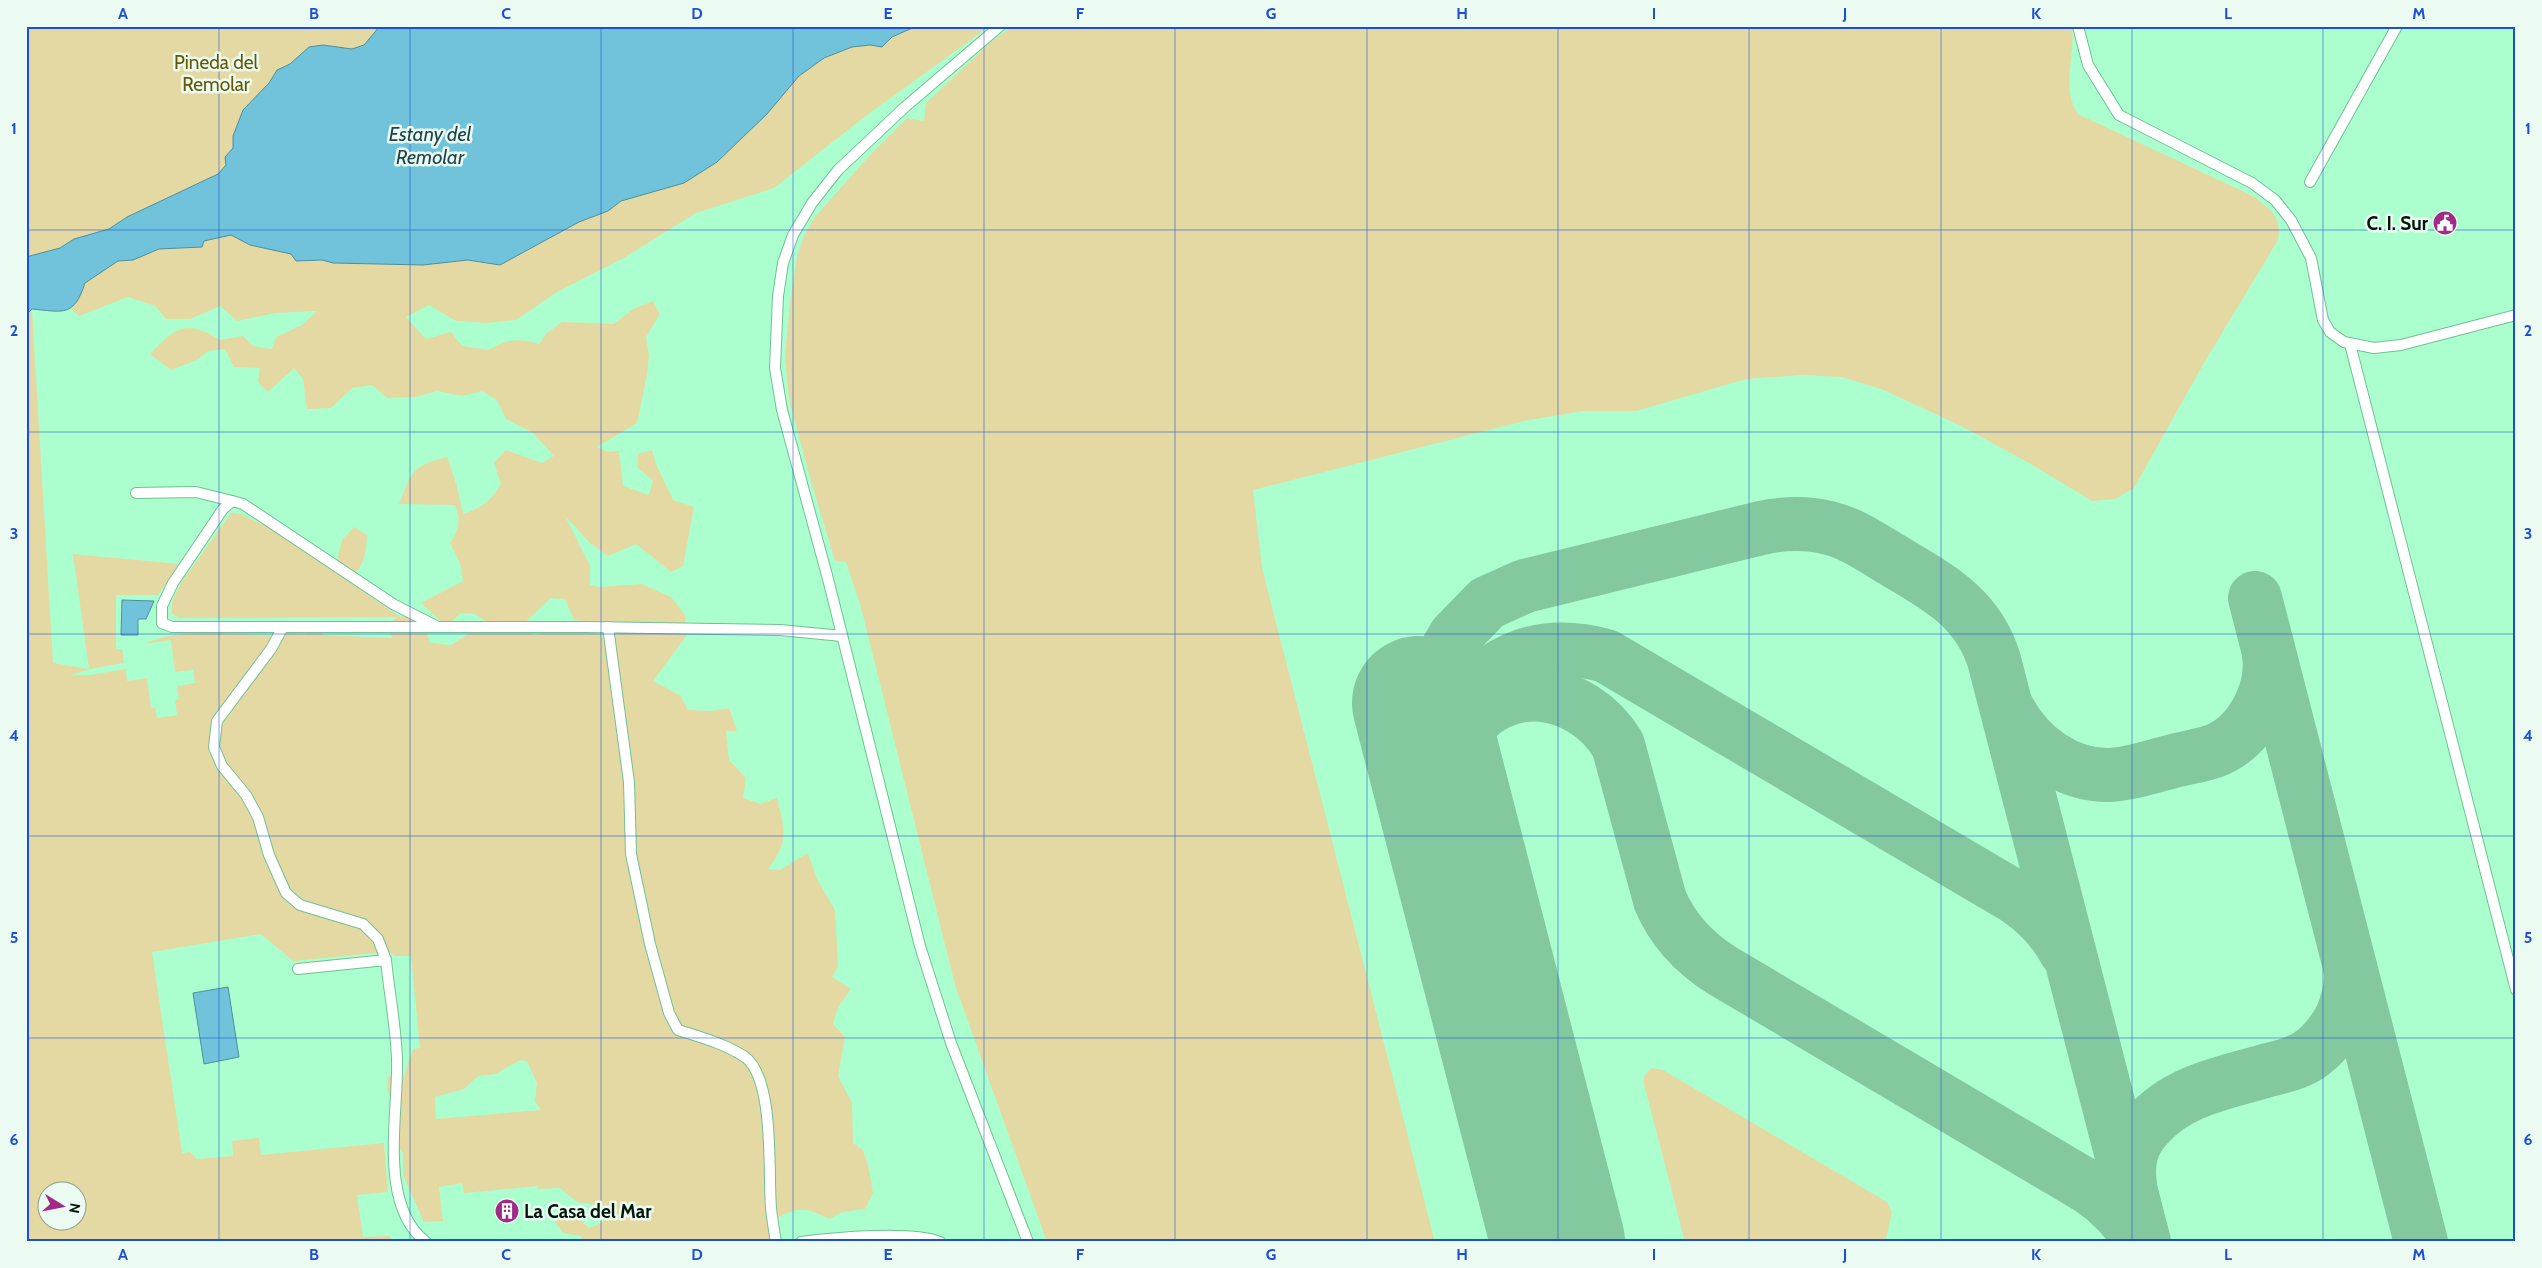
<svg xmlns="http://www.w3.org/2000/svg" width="2542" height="1268" font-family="Cabin,sans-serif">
<rect width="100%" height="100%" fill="#abffce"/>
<!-- green -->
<g fill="#e4d9a3" fill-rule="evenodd">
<path d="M26 26H380L364 45 352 49 309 47 290 64 277 70 269 83 243 111 233 136V148L225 157 226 165 218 174 127 217 109 229 74 239 60 248 26 257Z"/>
<path d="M917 26H990L863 118 774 188 696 213 622 259 557 292 516 320 487 323 456 321 429 305 406 317 426 339 451 332 462 346 489 350C507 339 518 338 539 344L547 333 562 322 614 324 633 309 653 301 660 314 646 337 649 355 647 375 637 423 597 447 608 452 619 451 623 486 649 495 653 481 637 467 638 454 652 450 656 464 673 500 694 507 683 566 671 572 636 544 608 556 591 544 565 516 590 566V585L600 587 642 584 671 597 685 615 687 635 653 681 681 696 688 710 711 711 729 708 737 731H726L729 760 746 778 743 798 760 804 777 798C785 830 789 842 768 869L780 870 808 853 817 879 835 910 838 967 832 977 851 989 838 1007 833 1024 845 1037 838 1076 852 1103 853 1143 863 1150 868 1165 873 1193 865 1209 842 1212 829 1219C808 1208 799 1206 777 1218V1242H581V1236L563 1233 555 1222 560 1213 574 1214 589 1228 599 1224 617 1208 577 1202 560 1188 537 1189 539 1186 464 1193 462 1183 439 1187 443 1221 424 1222 403 1175V1153L392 1140 394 1109 387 1089 388 1076 402 1081 413 1049 420 1048 411 956H396L387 952 293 961 261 934 152 952 182 1153 190 1152 197 1159 233 1156 232 1141 259 1138 261 1155 384 1143 388 1192 357 1195 363 1237 389 1236 394 1242H26V315L32 309 53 663 89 669 73 554 180 564 158 595H116V649H122L124 663 90 669 71 675H91L126 669 127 681 147 678 151 708H155L157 718 177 715 175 700 179 699 177 686 195 683 193 670 175 672 171 640 144 644C182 627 229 635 270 635L280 632 306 634 312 626 324 635 392 638 388 623 399 617 179 618 172 614V602L181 583 231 513 241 514 277 532 400 617 404 616 424 625 430 643 451 645 471 632 498 630 475 614 461 613 446 626 421 603 463 581 460 563 450 543C459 531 461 518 455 505L399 504C412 472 411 466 447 457L457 486 463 514C484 506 489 503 501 484L494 463 506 450 542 463 554 456 533 433 506 419 497 400 482 391 462 396 437 391 415 397 387 398 372 385 352 388 331 408 307 409 303 379 294 368 268 392 258 382 260 368 234 367 225 349 208 351 197 360 171 370 150 354C175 327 187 319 220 340L243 336 253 346 272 349 276 337 302 325 317 311 275 313 237 321 220 306 190 319H166L155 306 128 297 79 316 71 309 80 297 85 283 118 261 133 260 159 249 191 248 204 241 231 235 250 245 279 250 310 260 423 265 468 260 486 263 521 253 579 222 608 211 621 201 684 183 717 162 767 114 799 76 824 58 852 47 870 45 882 47 892 37ZM551 598 565 599 574 620 608 623 621 630 613 638 614 655 601 635 572 626 533 635 528 627 519 628ZM520 1060 527 1061 537 1083 535 1101 541 1110 436 1119 435 1097 464 1089 478 1076 496 1074ZM48 1190H78V1220H48Z"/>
<path d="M1013 26H2072C2076 57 2060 86 2078 114L2255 197C2272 211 2282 217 2278 240L2204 363 2134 488 2115 499 2092 501 2029 463 1963 427 1884 390 1842 377 1803 375 1746 379 1636 411H1583L1524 421 1253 490 1262 568 1435 1242H1047L955 985 861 607 846 562 835 561 812 485 789 400 785 356 790 302 797 257 803 238 814 218 869 156 907 118 924 121 926 103 991 42Z"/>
<path d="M354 527 367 535C366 552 365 566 351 576L336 565 342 540Z"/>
<path d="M1651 1068 1663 1070 1887 1202 1892 1213 1885 1242H1685L1644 1084V1076Z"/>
</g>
<!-- water -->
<g fill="#70c3da" stroke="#4e8f9b">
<path d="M380 26H917L892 37 882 47 870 45 852 47 824 58 799 76 767 114 717 162 684 183 621 201 608 211 579 222 500 265 468 260 423 265 333 263 322 260 296 261 291 254 250 245 231 235 204 241 202 247 159 249 133 260 118 261 85 283C74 317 64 312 32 309L26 315V257L60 248 74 239 109 229 127 217 218 174 226 165 225 157 233 148V136L243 110 269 83 277 70 290 64 309 47 323 45 352 49 364 45Z"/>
<path d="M122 600 154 601 146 619H138V635H121Z"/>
<path d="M228 987 239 1057 204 1064 193 993Z"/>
</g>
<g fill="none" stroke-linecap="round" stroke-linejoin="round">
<!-- taxiway -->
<g stroke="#84c8a0" stroke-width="54">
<path d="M2255 598 2421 1242"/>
<path d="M1458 711C1493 655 1544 639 1606 656L2015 897C2037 912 2053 928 2066 952"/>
<path d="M2009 711C2029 748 2067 776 2110 775 2130 774 2150 767 2170 762 2184 758 2200 756 2214 751 2250 738 2274 692 2269 655"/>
<path d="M1432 754 1429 713 1433 688 1442 658 1455 636 1487 603 1525 586 1761 528C1784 523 1806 522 1829 528 1851 533 1871 547 1891 559 1936 586 1977 606 1994 660L2144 1242"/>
<path d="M1444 799C1447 779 1449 755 1461 737 1501 674 1581 685 1618 745L1660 900C1673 931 1694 953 1723 971L2090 1188C2112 1203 2127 1219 2141 1242"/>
<path d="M2130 1185C2127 1162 2131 1143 2147 1126 2177 1091 2223 1083 2265 1071 2280 1067 2295 1064 2308 1056 2323 1046 2334 1032 2342 1016 2348 1001 2353 984 2350 968"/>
</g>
<!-- runway -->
<path stroke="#84c8a0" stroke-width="134" d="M1419 703 1558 1242"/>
<defs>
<g id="service">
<path d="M1000 26 905 107 838 170 812 203 793 235 783 263 778 296 775 368 782 410 828 579 920 946 951 1043 1028 1242"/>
<path d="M2078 26 2088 65 2119 115 2252 183 2275 200 2291 220 2311 258 2323 320 2330 332 2344 342 2374 348 2401 345 2516 315"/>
<path d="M2310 182 2397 26"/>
<path d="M2350 344 2516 990"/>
<path d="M136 493 196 492 232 501"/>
<path d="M283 627 271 649 217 721 214 747 222 766 246 795 258 817 269 855 286 893 300 905 363 924 378 939 386 960"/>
<path d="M438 627 393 604 243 504 232 501 223 509 173 583 162 606V623L172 627H586L780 630 842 636"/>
<path d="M608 627 629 782 631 854 650 944 669 1013 678 1030C700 1037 726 1044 745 1057 775 1079 768 1173 771 1208 772 1219 774 1230 776 1242"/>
<path d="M298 969 386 960C389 992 396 1026 397 1059 399 1111 377 1205 426 1242"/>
<path d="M801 1242C832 1238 912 1230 940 1242"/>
</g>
</defs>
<!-- service casing -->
<use href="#service" stroke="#6fc193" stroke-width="12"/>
<!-- service -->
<use href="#service" stroke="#fff" stroke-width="10"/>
</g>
<!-- grid -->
<path fill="none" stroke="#1d4ed8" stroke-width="1" stroke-opacity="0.55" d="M219 26V1242M410 26V1242M601 26V1242M793 26V1242M984 26V1242M1175 26V1242M1367 26V1242M1558 26V1242M1749 26V1242M1941 26V1242M2132 26V1242M2323 26V1242M26 230H2516M26 432H2516M26 634H2516M26 836H2516M26 1038H2516"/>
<!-- icons -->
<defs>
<symbol id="civic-disc" viewBox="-11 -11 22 22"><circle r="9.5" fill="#9f2b86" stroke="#ebfbf1"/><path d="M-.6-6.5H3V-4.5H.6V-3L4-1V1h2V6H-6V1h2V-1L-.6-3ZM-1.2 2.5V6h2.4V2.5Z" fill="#fff"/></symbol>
<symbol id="building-disc" viewBox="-11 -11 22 22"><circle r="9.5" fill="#9f2b86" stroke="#ebfbf1"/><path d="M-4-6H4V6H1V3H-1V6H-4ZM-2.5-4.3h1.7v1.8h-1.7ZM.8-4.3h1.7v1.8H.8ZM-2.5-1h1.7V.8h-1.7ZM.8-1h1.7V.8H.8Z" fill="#fff"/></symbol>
</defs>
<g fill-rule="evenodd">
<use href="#civic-disc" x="2431" y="209" width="28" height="28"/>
<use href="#building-disc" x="493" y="1197" width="28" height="28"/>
</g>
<g text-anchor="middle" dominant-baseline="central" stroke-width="5" stroke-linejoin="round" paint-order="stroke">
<!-- park labels -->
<g font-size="19" fill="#655703" stroke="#ebfbf1">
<text x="216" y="62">Pineda del<tspan x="216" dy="22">Remolar</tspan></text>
</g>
<!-- poi labels -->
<g font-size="19" font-weight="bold" fill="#001509" stroke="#ebfbf1" text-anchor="end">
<text x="2428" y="223">C. I. Sur</text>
<text x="524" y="1211" text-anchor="start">La Casa del Mar</text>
</g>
<!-- water labels -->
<g font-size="20" font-style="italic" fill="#1e454f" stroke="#ebfbf1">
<text x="430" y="134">Estany del<tspan x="430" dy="23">Remolar</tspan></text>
</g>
</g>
<!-- border -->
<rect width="2542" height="1268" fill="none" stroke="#ebfbf1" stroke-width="55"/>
<!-- north arrow -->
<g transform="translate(62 1206) rotate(100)"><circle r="24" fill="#ebfbf1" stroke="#8d9f94"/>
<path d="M0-4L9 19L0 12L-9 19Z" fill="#9f2b86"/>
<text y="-8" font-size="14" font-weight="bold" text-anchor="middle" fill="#001509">N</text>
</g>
<rect x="28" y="28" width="2486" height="1212" fill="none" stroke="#1d4ed8" stroke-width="2"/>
<g font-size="16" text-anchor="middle" font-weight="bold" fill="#1d4ed8">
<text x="123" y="19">A</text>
<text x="314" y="19">B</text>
<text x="506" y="19">C</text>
<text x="697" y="19">D</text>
<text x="888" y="19">E</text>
<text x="1080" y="19">F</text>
<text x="1271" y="19">G</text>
<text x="1462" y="19">H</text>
<text x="1654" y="19">I</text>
<text x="1845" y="19">J</text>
<text x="2036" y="19">K</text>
<text x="2228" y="19">L</text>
<text x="2419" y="19">M</text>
<text x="14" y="134">1</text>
<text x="2528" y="134">1</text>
<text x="14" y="336">2</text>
<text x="2528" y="336">2</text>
<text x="14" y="539">3</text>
<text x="2528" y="539">3</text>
<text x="14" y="741">4</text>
<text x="2528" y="741">4</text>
<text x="14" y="943">5</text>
<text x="2528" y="943">5</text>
<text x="14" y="1145">6</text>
<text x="2528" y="1145">6</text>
<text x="123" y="1260">A</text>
<text x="314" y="1260">B</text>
<text x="506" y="1260">C</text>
<text x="697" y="1260">D</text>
<text x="888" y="1260">E</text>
<text x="1080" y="1260">F</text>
<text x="1271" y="1260">G</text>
<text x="1462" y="1260">H</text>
<text x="1654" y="1260">I</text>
<text x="1845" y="1260">J</text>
<text x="2036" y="1260">K</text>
<text x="2228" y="1260">L</text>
<text x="2419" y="1260">M</text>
</g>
</svg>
